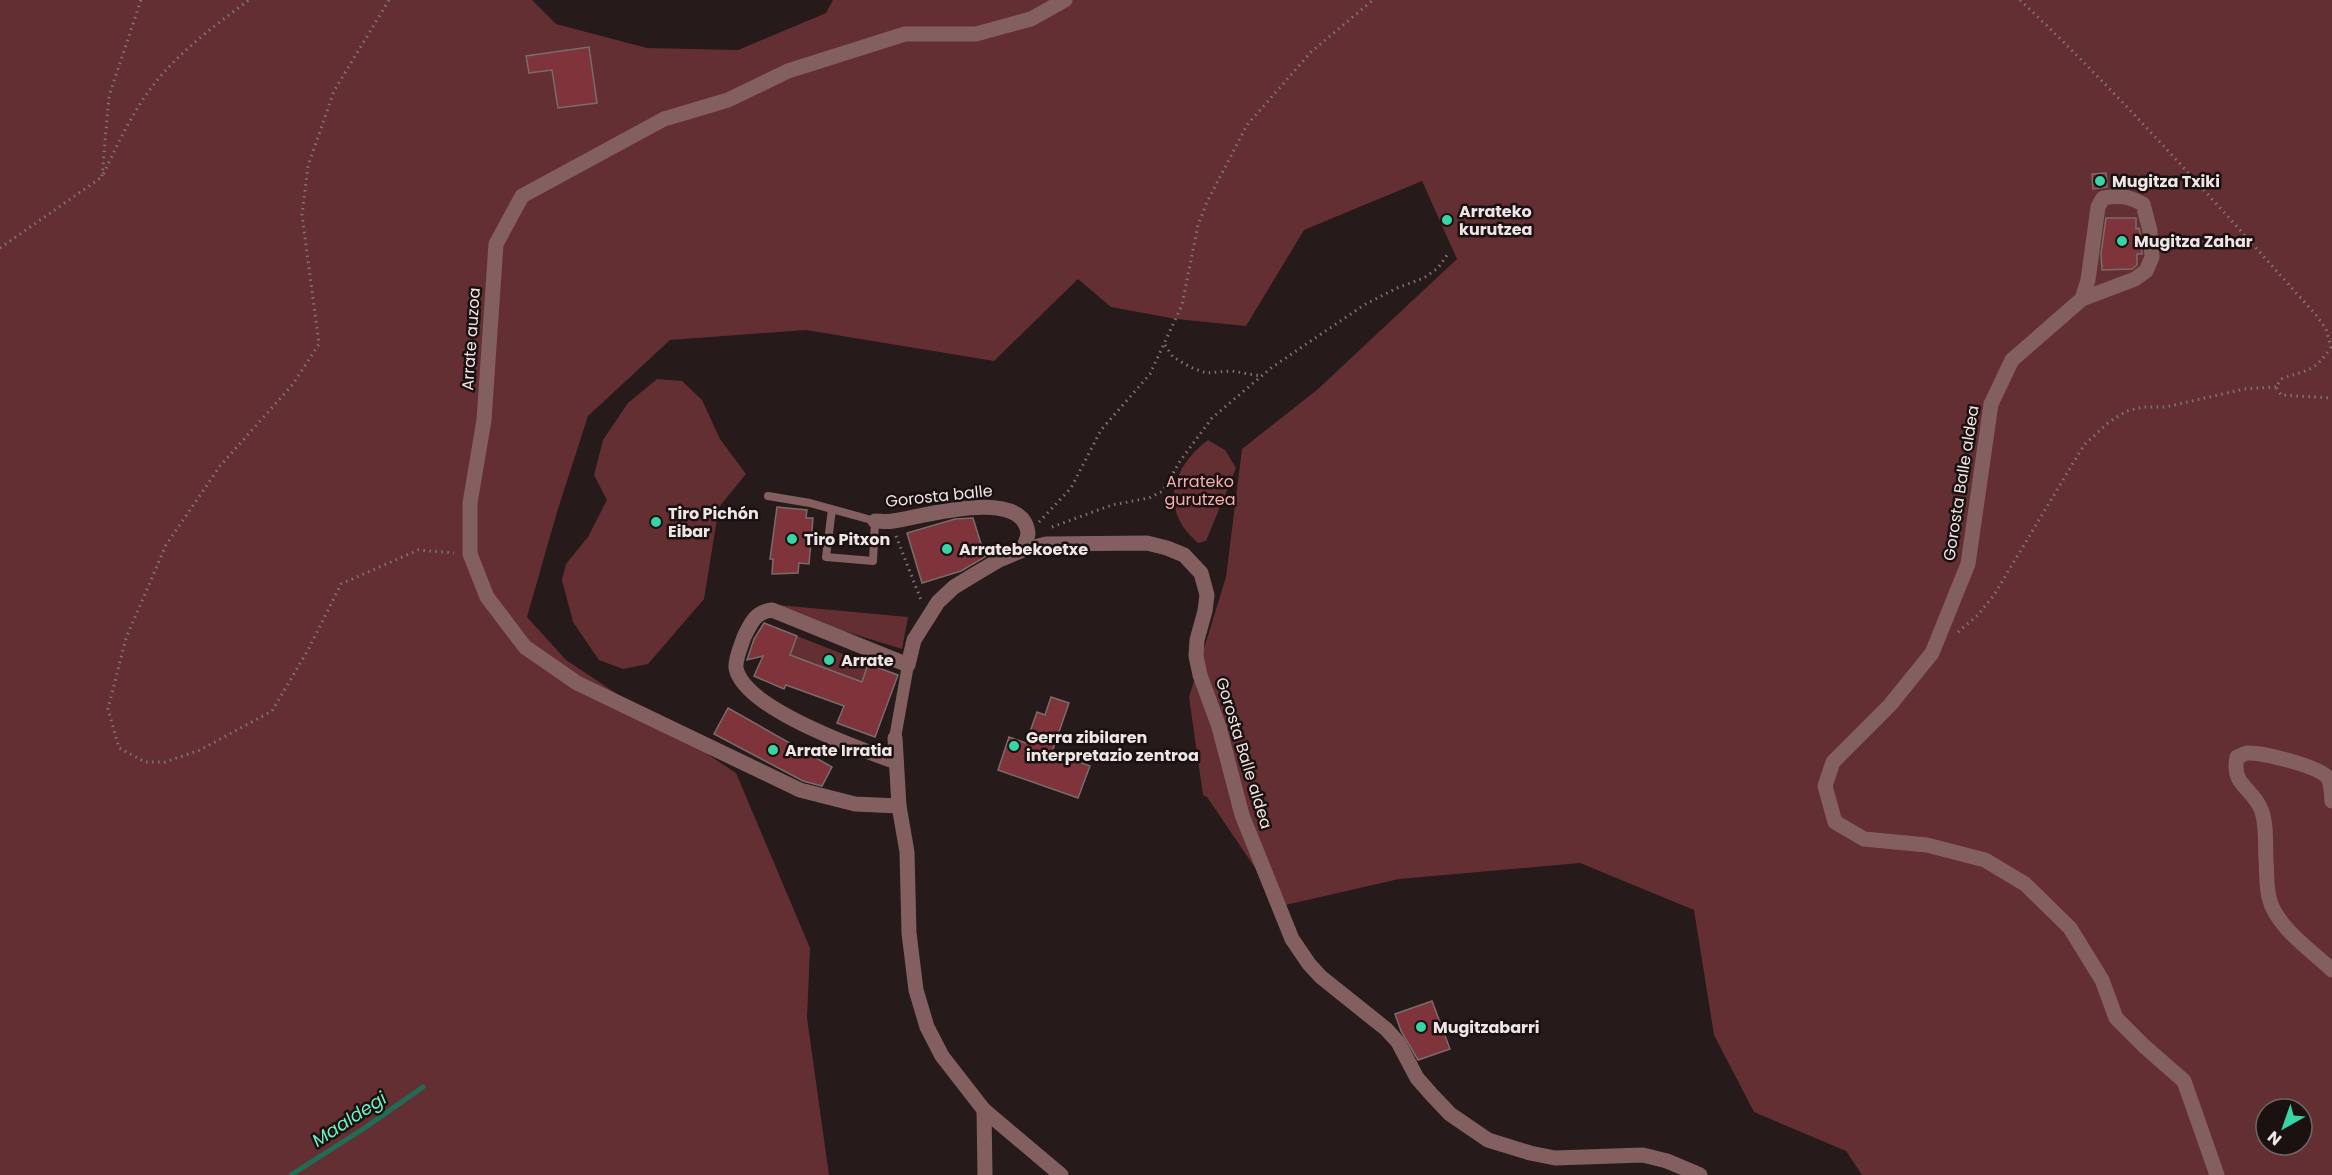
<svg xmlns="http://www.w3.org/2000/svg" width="2332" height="1175" font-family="Poppins,sans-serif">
<rect width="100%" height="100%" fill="#261a1a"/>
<!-- green -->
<g fill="#632f32" fill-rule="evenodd">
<path d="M0 0H532L556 24 647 48 738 50 826 13 833 0H2332V1175H1862L1846 1151 1754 1112 1714 1035 1694 910 1580 863 1399 879 1281 906 1207 797 1203 795 1189 697 1226 577 1242 449 1318 389 1457 259 1422 181 1304 230 1246 326 1176 319 1111 307 1078 279 994 361 806 330 670 340 588 416 557 512 527 617 566 660 736 773 810 948 807 1018 829 1175H0ZM2266 1109H2302V1145H2266Z"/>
<path d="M657 379 682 381 702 400 720 439 746 474 719 507 704 599 648 664 623 669 599 660 573 622 562 580 566 564 588 537 607 500 594 475 603 440 628 403Z"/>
<path d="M1208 440 1225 450 1236 468 1206 541 1198 543C1159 510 1171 468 1208 440Z"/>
<path d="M778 605 908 617 902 649 776 610Z"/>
<path d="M797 636 868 664 862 682 790 655Z"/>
</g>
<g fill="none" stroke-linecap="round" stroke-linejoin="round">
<!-- stream -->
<path stroke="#206d55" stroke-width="5" d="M291 1175 366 1127 423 1087"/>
</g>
<!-- building -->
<g fill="#7f333a" stroke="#7b6c6c" stroke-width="1.5">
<path d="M589 47 597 103 558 108 552 70 529 73 526 56Z"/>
<path d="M2106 173 2107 187 2093 189 2092 174Z"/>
<path d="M2106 218H2136V229L2139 228 2140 233 2142 254H2137V265L2132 269 2102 270 2101 254Z"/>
<path d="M777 507 807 510 806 518H813L809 564 799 563 798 573 772 574 773 559H770Z"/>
<path d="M973 518 985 557 961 571 922 583 907 533 955 519Z"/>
<path d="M764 623 797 636 790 655 862 682 868 664 898 675 875 737 837 723 844 706 786 685 784 689 754 676 763 656 747 660 754 639Z"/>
<path d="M1051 697 1069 703 1052 752 1090 766 1078 798 998 770 1009 737 1026 743 1037 712 1045 715Z"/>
<path d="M728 708 832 767 822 786 803 781 714 734Z"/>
<path d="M1432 1001 1450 1049 1418 1060 1401 1031 1395 1014Z"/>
</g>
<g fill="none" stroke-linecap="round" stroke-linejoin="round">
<!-- path -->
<g stroke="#7f7575" stroke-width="3" stroke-dasharray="1.5 4.5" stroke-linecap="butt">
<path d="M141 0 109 96 102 177C120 139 138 99 168 68 192 42 221 21 249 0"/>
<path d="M389 0 334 91 308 166 302 215 319 344 293 384 220 466 166 545 126 638 108 709 119 748 145 762H165L200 750 272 711 308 650 341 584 418 550 454 553"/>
<path d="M2020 0C2125 99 2220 208 2316 315L2326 329 2331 347C2314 373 2308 369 2281 379L2276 387 2281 395 2332 398"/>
<path d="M0 248 102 177"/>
<path d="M1165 345 1173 357 1190 367 1206 373 1232 371 1261 376"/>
<path d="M1039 522 1071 488 1101 430 1150 374 1182 305 1198 225 1207 202 1247 125 1311 52 1373 0"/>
<path d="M1052 527 1112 505 1149 498 1163 491 1180 461 1212 418 1271 368 1364 305 1397 288 1424 278 1438 268 1447 255"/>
<path d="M896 536 921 600"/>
<path d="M1958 632 1978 615 1994 595 2084 445 2109 422 2127 411 2143 407H2166L2244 389 2276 387"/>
</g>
<!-- service -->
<path stroke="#835f60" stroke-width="8" d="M768 496 810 503 875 521 873 561 826 557 832 509"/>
<!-- pedestrian -->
<path stroke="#835f60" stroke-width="12" d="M895 738 908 665"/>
<!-- minor -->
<g stroke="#835f60" stroke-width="15">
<path d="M2082 299 2088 280 2098 207 2103 198C2119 195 2128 196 2143 204L2150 231 2152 257 2146 271 2135 279 2082 299 2012 360 1991 404 1968 564 1932 653 1890 705 1833 762 1825 786 1835 822 1864 839 1927 845 1985 860 2025 884 2070 928 2102 980 2116 1018 2144 1046 2184 1081 2217 1175"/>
<path d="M875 521C881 521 887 522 893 521 922 517 1023 486 1028 533 1028 538 1024 545 1023 550"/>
<path d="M896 762C860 749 744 709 736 668 735 659 741 646 744 637 751 623 755 612 772 610L908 665 914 640 938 602 954 587 972 576 999 560 1023 550 1046 544 1147 543 1167 548 1184 555 1201 573 1207 595 1205 611 1197 640 1196 656 1200 675 1219 727 1242 815 1292 939 1309 964 1321 977 1386 1029 1398 1042 1417 1078 1432 1095 1450 1114 1488 1140 1530 1153 1555 1158 1643 1155 1667 1161 1700 1175"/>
<path d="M2332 801C2331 793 2332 785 2328 778 2319 766 2261 752 2247 753 2243 754 2241 756 2237 757 2231 786 2252 787 2261 809 2267 824 2265 844 2266 860 2267 872 2266 885 2269 897 2274 925 2312 951 2332 970"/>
<path d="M899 806 855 804 800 790 577 683 525 647 487 597 470 554V503L484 420 496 244 522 196 664 119 728 100 788 71 905 34H976L1031 19 1065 0"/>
<path d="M984 1110 985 1175"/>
</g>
<!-- tertiary -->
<path stroke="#835f60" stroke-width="15" d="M895 738 899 806 907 852 909 933 916 990 927 1027 942 1056 984 1110 1061 1175"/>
</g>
<!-- markers -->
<g fill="#37d4a6" stroke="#1c1111" stroke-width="2">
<circle cx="2100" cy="181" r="6"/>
<circle cx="1447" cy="220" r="6"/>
<circle cx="2122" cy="241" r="6"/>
<circle cx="656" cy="522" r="6"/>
<circle cx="792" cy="539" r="6"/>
<circle cx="947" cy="549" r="6"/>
<circle cx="829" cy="660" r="6"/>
<circle cx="1014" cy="746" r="6"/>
<circle cx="773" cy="750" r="6"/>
<circle cx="1421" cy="1027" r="6"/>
</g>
<g text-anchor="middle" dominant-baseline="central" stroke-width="5" stroke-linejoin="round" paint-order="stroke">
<!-- poi labels -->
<g font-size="16" font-weight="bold" fill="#eee6e6" stroke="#1c1111" text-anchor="start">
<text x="2112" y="181">Mugitza Txiki</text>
<text x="1459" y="211">Arrateko<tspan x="1459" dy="18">kurutzea</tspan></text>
<text x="2134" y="241">Mugitza Zahar</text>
<text x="668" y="513">Tiro Pichón<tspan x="668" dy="18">Eibar</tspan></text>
<text x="804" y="539">Tiro Pitxon</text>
<text x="959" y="549">Arratebekoetxe</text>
<text x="841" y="660">Arrate</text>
<text x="1026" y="737">Gerra zibilaren<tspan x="1026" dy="18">interpretazio zentroa</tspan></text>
<text x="785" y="750">Arrate Irratia</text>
<text x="1433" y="1027">Mugitzabarri</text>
</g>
<!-- street labels -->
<g font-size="16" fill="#eee6e6" stroke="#1c1111">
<text transform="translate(471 339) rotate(-86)">Arrate auzoa</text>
<text transform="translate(1961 483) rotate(-81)">Gorosta Balle aldea</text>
<text transform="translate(939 496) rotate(-6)">Gorosta balle</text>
<text transform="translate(1244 753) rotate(73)">Gorosta Balle aldea</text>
</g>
<!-- park labels -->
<g font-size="16" fill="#f3afb0" stroke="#1c1111">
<text x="1200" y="481">Arrateko<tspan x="1200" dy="18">gurutzea</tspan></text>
</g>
<!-- water labels -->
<g font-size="18" font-style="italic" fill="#6df2c5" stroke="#1c1111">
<text transform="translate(349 1119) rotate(-33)">Maaldegi</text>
</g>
</g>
<!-- north arrow -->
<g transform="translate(2284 1127) rotate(220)"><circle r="28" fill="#1c1111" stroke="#706666" stroke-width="1.5"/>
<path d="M0-4.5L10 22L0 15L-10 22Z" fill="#37d4a6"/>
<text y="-9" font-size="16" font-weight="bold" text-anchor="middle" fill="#eee6e6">N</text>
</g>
</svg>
